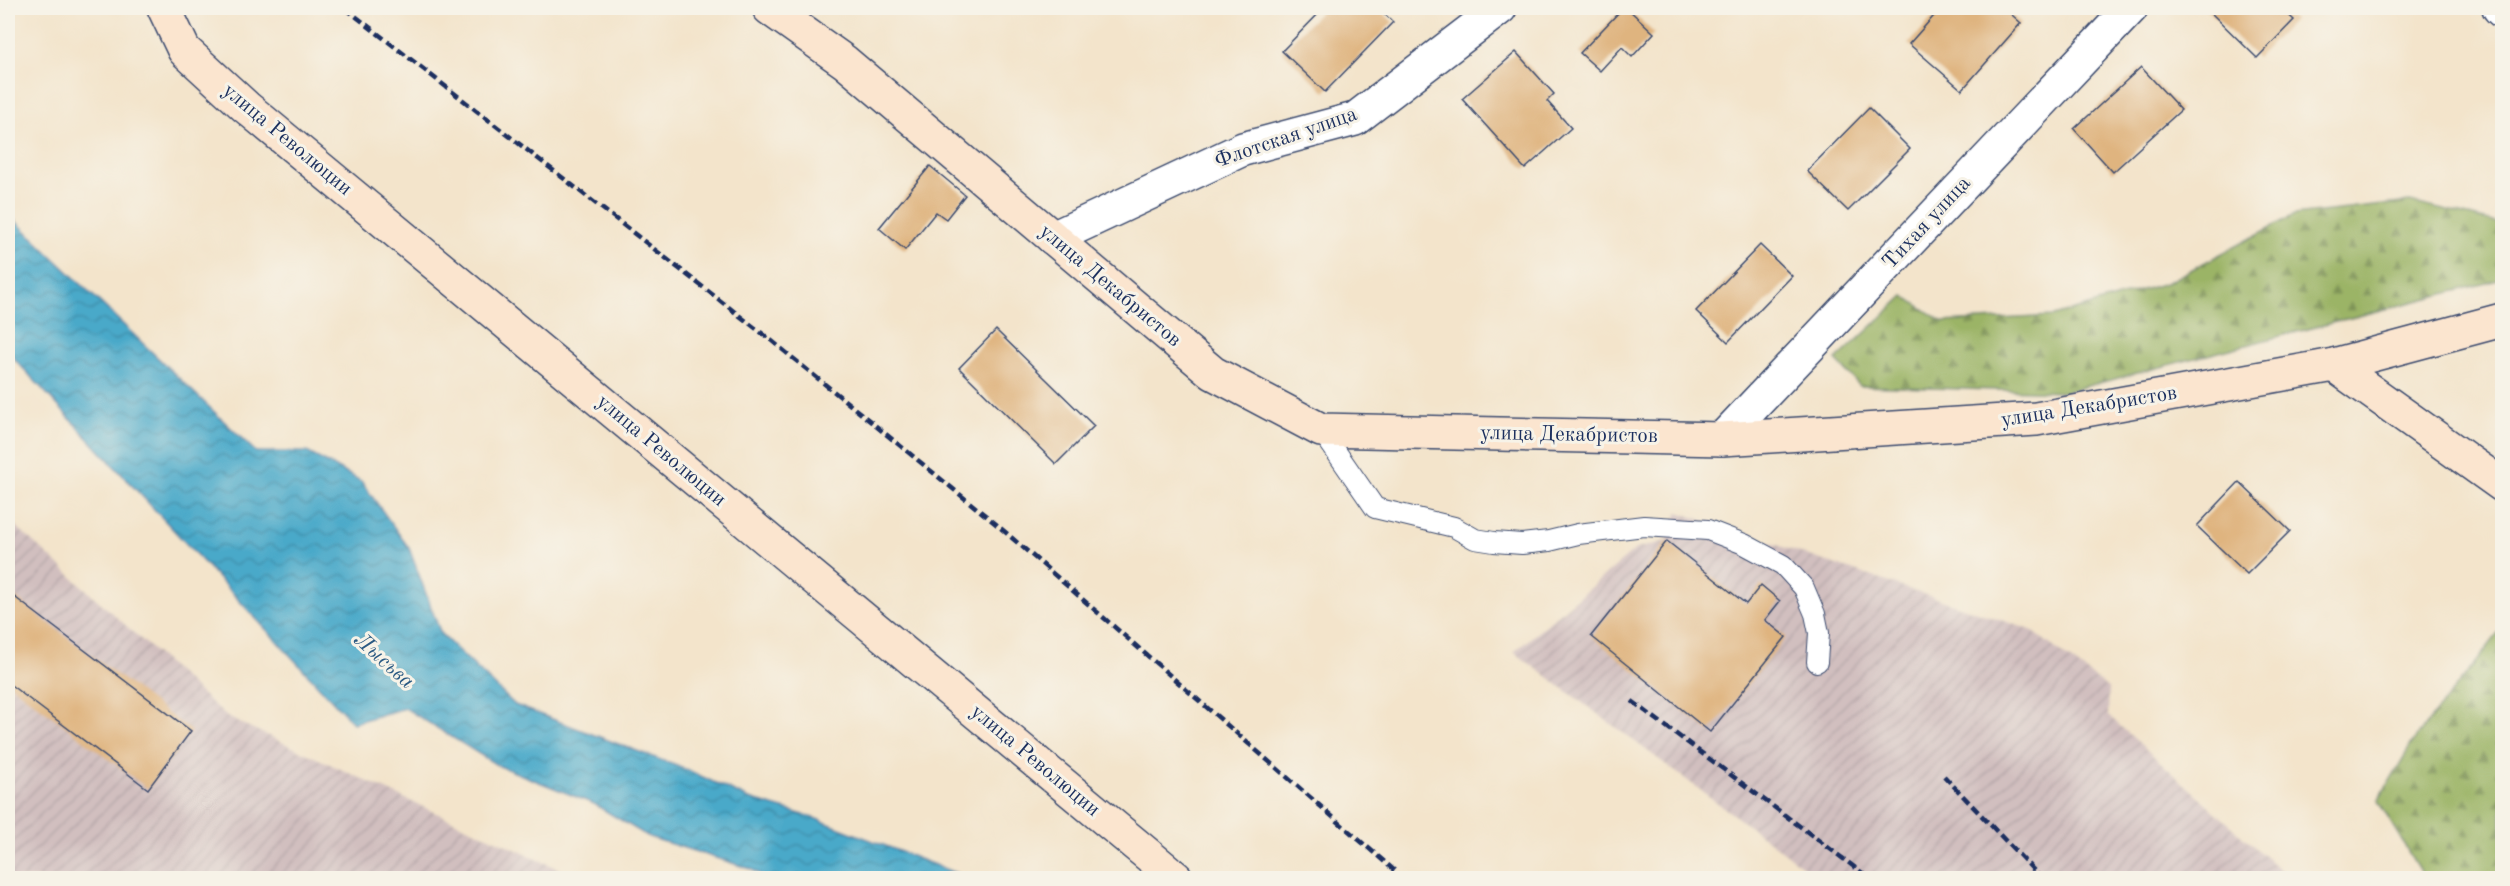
<svg xmlns="http://www.w3.org/2000/svg" width="2510" height="886" font-family="'Old Standard TT',serif">
<defs>
<pattern id="industrial-furrows" width="10" height="10" patternUnits="userSpaceOnUse" patternTransform="scale(1.5)"><rect width="10" height="10" fill="#d1bfbf"/><path d="M-1 1l2-2M0 10L10 0M9 11l2-2" fill="none" stroke="#b3a4a7"/></pattern>
<pattern id="forest-firs" width="22" height="20" patternUnits="userSpaceOnUse" patternTransform="scale(1.5)"><rect width="22" height="20" fill="#9bb466"/><path d="M5 1l3.5 6h-7zM16 11l3.5 6h-7z" fill="#7e9357"/></pattern>
<pattern id="water-waves" width="16" height="10" patternUnits="userSpaceOnUse" patternTransform="scale(1.5)"><rect width="16" height="10" fill="#4aa9c9"/><path d="M0 5q4-4 8 0t8 0" fill="none" stroke="#3d8aa6"/></pattern>
</defs>
<rect width="100%" height="100%" fill="#f7f3e8"/>
<filter id="ink" filterUnits="userSpaceOnUse"><feTurbulence type="fractalNoise" baseFrequency=".0167" numOctaves="2"/><feDisplacementMap in="SourceGraphic" scale="12" xChannelSelector="R" yChannelSelector="G"/><feConvolveMatrix kernelMatrix="1 2 1 2 8 2 1 2 1" color-interpolation-filters="sRGB"/></filter>
<filter id="wash" filterUnits="userSpaceOnUse"><feTurbulence type="fractalNoise" baseFrequency=".008" numOctaves="4" result="noise"/><feDisplacementMap in="SourceGraphic" scale="24" xChannelSelector="R" yChannelSelector="G"/><feGaussianBlur stdDeviation="1.35" result="paint"/><feColorMatrix in="noise" values="0 0 0 0 0 0 0 0 0 0 0 0 0 0 0 0 0 1.4 0 .05"/><feComposite in="paint" operator="in"/></filter>
<g filter="url(#wash)">
<rect width="100%" height="100%" fill="#f3e4cb"/>
<!-- industrial -->
<g fill="url(#industrial-furrows)">
<path d="M1678 512 2031 630 2109 689 2108 715 2289 878H1819L1514 652 1636 549 1667 541Z"/>
<path d="M8 519 227 717 578 878H8Z"/>
</g>
<!-- forest -->
<g fill="url(#forest-firs)" stroke="#5b7262" stroke-width="1.5">
<path d="M2410 202 2502 224V279L2064 392 1860 386 1836 360 1904 296 1943 322 2054 316 2166 283 2294 215Z"/>
<path d="M2502 629V878H2424L2378 801 2414 740Z"/>
</g>
<!-- water -->
<path fill="url(#water-waves)" stroke="#326c94" stroke-width="1.5" d="M8 214 256 452H307L361 481 409 548 441 634 515 705 690 771 749 799 814 818 968 878H766L751 869 649 837 594 804 497 765 405 708 353 723 8 352Z"/>
<g id="blocks">
<!-- building -->
<g fill="#dfb47f">
<path d="M1324 8H1378L1393 22 1325 92 1282 51Z"/>
<path d="M1623 8H1627L1654 33 1632 57 1622 47 1600 71 1580 53Z"/>
<path d="M1941 8H2004L2021 23 1962 90 1909 44Z"/>
<path d="M2206 8H2281L2294 20 2257 58Z"/>
<path d="M1516 52 1554 94 1547 101 1571 128 1525 169 1462 99Z"/>
<path d="M2141 67 2181 110 2113 172 2074 129Z"/>
<path d="M1869 108 1910 149 1848 211 1807 171Z"/>
<path d="M930 166 965 195 946 219 936 212 905 250 879 228Z"/>
<path d="M1760 245 1792 276 1728 342 1696 311Z"/>
<path d="M996 330 1094 426 1056 464 959 368Z"/>
<path d="M2239 482 2290 531 2247 574 2197 526Z"/>
<path d="M1667 541 1746 604 1761 585 1780 601 1765 620 1786 637 1710 732 1591 636Z"/>
<path d="M8 592 191 731 148 789 8 683Z"/>
</g>
</g>
</g>
<g filter="url(#ink)">
<use href="#blocks" fill-opacity="0" stroke="#3b4a6e" stroke-width="1.5"/>
<g fill="none" stroke-linecap="round" stroke-linejoin="round">
<defs>
<path id="lane" d="M1321 430 1375 508 1454 527 1475 539 1494 542 1522 544 1549 541 1578 534 1644 526 1708 530 1744 544 1783 565 1804 588 1815 614 1819 633 1817 662"/>
<g id="street">
<path d="M2499 8 2502 11"/>
<path d="M1053 238 1243 149 1355 119 1500 8"/>
<path d="M1722 439 2131 8"/>
</g>
<g id="secondary">
<path d="M164 8 184 50 246 107 1176 878"/>
<path d="M769 8 845 62 1213 373 1321 430 1722 439 2036 419 2334 365 2502 320"/>
<path d="M2334 365 2502 485"/>
</g>
</defs>
<!-- lane casing -->
<use href="#lane" stroke="#3b4a6e" stroke-width="22"/>
<!-- street casing -->
<use href="#street" stroke="#3b4a6e" stroke-width="36"/>
<!-- secondary casing -->
<use href="#secondary" stroke="#3b4a6e" stroke-width="36"/>
<!-- lane -->
<use href="#lane" stroke="#fff" stroke-width="20"/>
<!-- street -->
<use href="#street" stroke="#fff" stroke-width="33"/>
<!-- secondary -->
<use href="#secondary" stroke="#fbe5cf" stroke-width="33"/>
<!-- rail -->
<g stroke="#1b2f5e" stroke-width="4.5" stroke-dasharray="9 4.5" stroke-linecap="butt">
<path d="M345 8 772 341 996 524 1403 878"/>
<path d="M1632 701 1869 878"/>
<path d="M1944 776 2041 878"/>
</g>
</g>
</g>
<g text-anchor="middle" dominant-baseline="central" stroke-width="6" stroke-linejoin="round" paint-order="stroke">
<!-- street labels -->
<g font-size="21" fill="#1b2f5e" stroke="#f7f3e8">
<text transform="translate(1286 138) rotate(-19)">Флотская улица</text>
<text transform="translate(287 140) rotate(40)">улица Революции</text>
<text transform="translate(1927 223) rotate(-47)">Тихая улица</text>
<text transform="translate(1110 286) rotate(40)">улица Декабристов</text>
<text transform="translate(2089 407) rotate(-9)">улица Декабристов</text>
<text transform="translate(1569 435) rotate(1)">улица Декабристов</text>
<text transform="translate(661 451) rotate(40)">улица Революции</text>
<text transform="translate(1035 761) rotate(40)">улица Революции</text>
</g>
<!-- water labels -->
<g font-size="22" font-style="italic" fill="#2b5a83" stroke="#f7f3e8">
<text transform="translate(384 661) rotate(42)">Лысьва</text>
</g>
</g>
<!-- margin -->
<rect width="2510" height="886" fill="none" stroke="#f7f3e8" stroke-width="30"/>
</svg>
